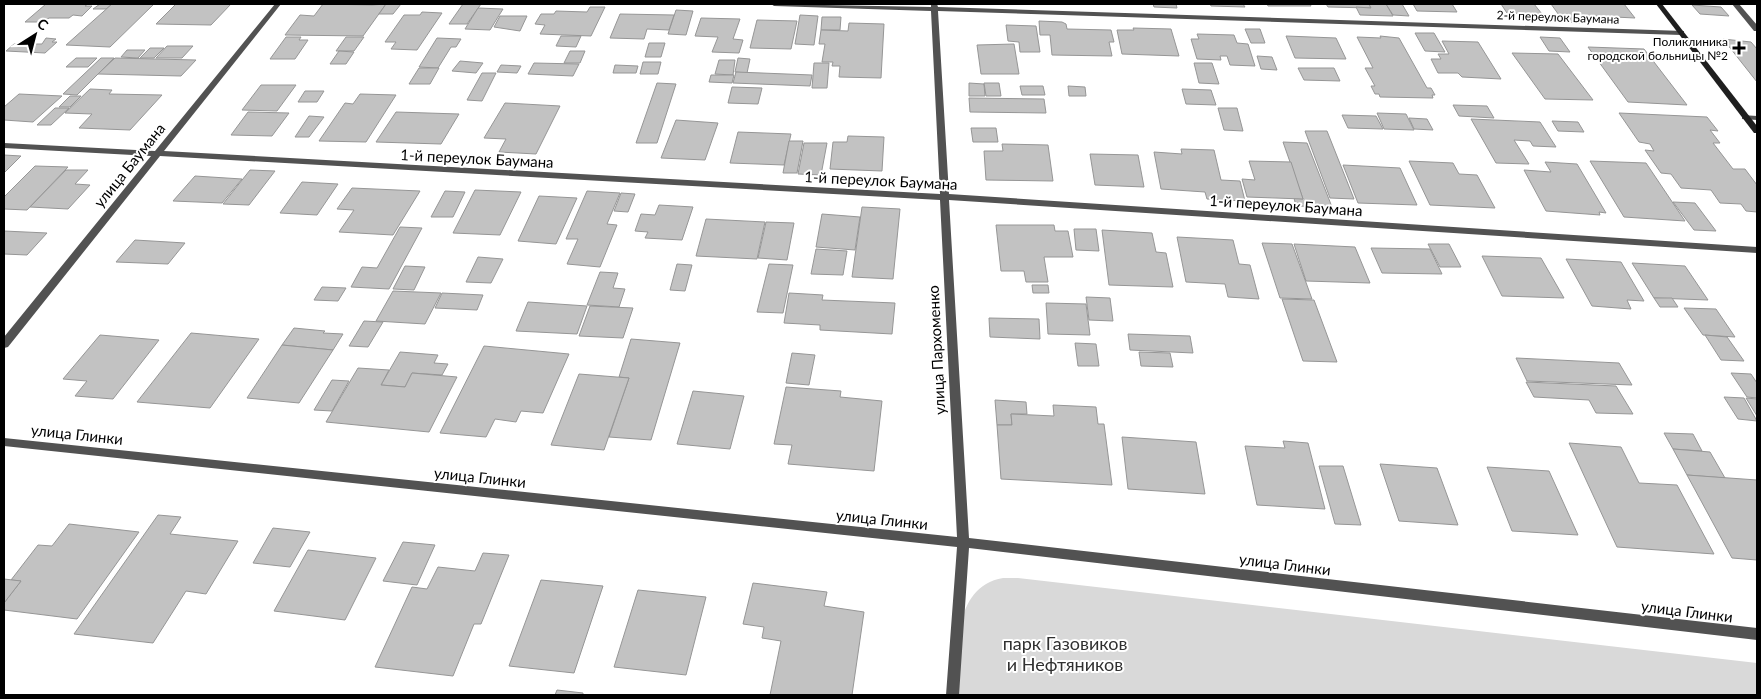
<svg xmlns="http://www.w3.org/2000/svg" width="1761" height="699" font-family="Lato,sans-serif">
<rect width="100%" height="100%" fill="#fff"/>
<!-- green -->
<path fill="#d9d9d9" d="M1003 578H1018L1757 663V695H955C958 655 951 587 1003 578Z"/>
<!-- building -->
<g fill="#c2c2c2" stroke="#969696">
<path d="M46 4H88L85 6H92L82 16 73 15 69 18H49L43 22H25Z"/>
<path d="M100 4H112L106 9H93Z"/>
<path d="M112 4H154L110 47 66 45Z"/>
<path d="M176 4H231L211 25 156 24Z"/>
<path d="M323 4 372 5 386 4 363 36 285 35 300 15 314 16Z"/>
<path d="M386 4H401L393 14H379Z"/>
<path d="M463 4H481L467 24H449Z"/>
<path d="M1153 4H1176L1177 8 1154 7Z"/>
<path d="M1210 4H1243L1245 7 1211 6Z"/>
<path d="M1267 4H1310L1311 6H1268Z"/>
<path d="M1326 4H1369L1371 8 1328 7Z"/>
<path d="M1369 4H1386L1393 16 1360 15 1356 7 1371 8Z"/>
<path d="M1386 4H1402L1409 16 1393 15Z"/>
<path d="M1402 4H1452L1457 12 1417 11 1413 4Z"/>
<path d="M1501 4H1534L1542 14 1507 13Z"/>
<path d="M1551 4H1624L1635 18 1574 15 1580 23 1564 22Z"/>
<path d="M1692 5 1721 7 1729 16 1700 14Z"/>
<path d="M590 7H605L591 36 540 34 545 25 535 24 541 14H554L556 11 587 12Z"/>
<path d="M478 8 503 9 490 30 465 29Z"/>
<path d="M676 10 693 11 686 35 668 34Z"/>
<path d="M422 12 442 13 417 50 391 49 396 42H385L404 15H420Z"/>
<path d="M620 14 674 15 669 30 647 29 644 39 610 38Z"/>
<path d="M800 15 818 16 814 45 795 44Z"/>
<path d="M500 16H527L520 31 494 27Z"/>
<path d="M822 17H841L840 30H821Z"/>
<path d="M701 18 740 19 733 39 743 40 739 53 712 52 718 37 695 36Z"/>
<path d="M757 20 797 21 791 49 750 48Z"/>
<path d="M1039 21 1062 22 1066 24 1067 29 1111 30 1114 42H1109L1112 56 1052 55 1050 35H1040Z"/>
<path d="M849 23 884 24 881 78 839 77 840 66H832L833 62H822L825 44H819L821 30 848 31Z"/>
<path d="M1006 25 1036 26 1040 52H1020L1019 42 1008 41Z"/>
<path d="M1133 28 1171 29 1179 56 1122 54 1117 30H1134Z"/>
<path d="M1245 29H1260L1265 43H1251Z"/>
<path d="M1415 33H1434L1445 52 1425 51Z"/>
<path d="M1197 34 1234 35 1237 43 1248 44 1255 66 1230 65 1227 56H1220L1221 60 1197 59 1191 39H1199Z"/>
<path d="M561 36H581L576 47 556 46Z"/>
<path d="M1286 36 1336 38 1346 59 1295 58Z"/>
<path d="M1380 36 1399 38 1427 88H1431L1435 95H1432L1433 98 1380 97 1379 94H1375L1371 86H1375L1365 68H1373L1357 37 1381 38Z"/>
<path d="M286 37H301L299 40H308L295 59H270Z"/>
<path d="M346 37H364L354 51H336Z"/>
<path d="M1540 37 1560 38 1570 52 1549 51Z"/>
<path d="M46 38 56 39 52 42H57L45 53 6 51 14 44H42Z"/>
<path d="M437 38 461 39 456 47H451L438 68 419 67Z"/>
<path d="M1723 39 1751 42 1757 49V82Z"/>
<path d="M1442 41 1478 42 1501 79 1462 77 1458 73H1438L1431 59H1441L1438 54H1449Z"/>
<path d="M649 43H665L661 57H645Z"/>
<path d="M1014 44 1019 74H981L977 45Z"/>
<path d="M167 46H193L182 58H156Z"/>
<path d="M1588 47 1644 49 1687 105 1628 102Z"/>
<path d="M150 48H164L154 58H140Z"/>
<path d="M127 50H145L138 58 121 57Z"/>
<path d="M339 51 354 52 346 64H330Z"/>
<path d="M570 51H585L580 63H564Z"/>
<path d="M1512 53 1558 54 1593 100 1545 99Z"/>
<path d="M1257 56 1272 57 1277 70 1261 69Z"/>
<path d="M76 58H97L88 67H66Z"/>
<path d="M101 58H114L77 95 63 94Z"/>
<path d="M115 58 196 60 181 76 98 74Z"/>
<path d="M738 58 750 59 747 73 735 72Z"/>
<path d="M719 60H735L733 75 715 74Z"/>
<path d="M460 61 483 63 476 73 452 71Z"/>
<path d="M643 62H661L658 74H640Z"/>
<path d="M534 63 579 64 573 76 528 74Z"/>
<path d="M814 63H829L827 88H812Z"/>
<path d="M1194 63H1212L1219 84 1199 83Z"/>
<path d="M501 65 521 66 517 73 497 72Z"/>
<path d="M615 65 638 66 636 73H613Z"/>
<path d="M419 68H439L430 84H409Z"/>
<path d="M1298 68H1334L1340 81 1304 80Z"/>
<path d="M736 72 812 75 810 86 733 83Z"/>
<path d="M482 73H496L482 101 467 100Z"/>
<path d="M711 75H734L732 83 709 82Z"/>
<path d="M657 83 676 84 657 143H636Z"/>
<path d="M969 83 984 84 985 96H969Z"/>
<path d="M984 83H999L1001 96H986Z"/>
<path d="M261 85H296L277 111 242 110Z"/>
<path d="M1020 86H1043L1045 95H1022Z"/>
<path d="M1068 86 1085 87 1086 96H1069Z"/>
<path d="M732 87 762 88 758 104 728 103Z"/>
<path d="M90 89 112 90 109 94 162 95 130 130 79 128 92 114 65 113Z"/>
<path d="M1182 89 1211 90 1216 105 1186 104Z"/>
<path d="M305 91H324L317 102H298Z"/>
<path d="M19 94 62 96 33 122 4 120V107Z"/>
<path d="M360 94 396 95 366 142 319 141 345 103 353 104Z"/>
<path d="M70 96H81L70 107H59Z"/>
<path d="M969 98 1044 99 1046 113 970 112Z"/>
<path d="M505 103 560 106 536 154 499 152 506 139 484 138Z"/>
<path d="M1453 105 1487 106 1494 118 1459 116Z"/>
<path d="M55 108H69L51 125H37Z"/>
<path d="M1218 108H1237L1243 131 1224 130Z"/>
<path d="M248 112 289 113 272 136 231 135Z"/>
<path d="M396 112 459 114 441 144 376 142Z"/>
<path d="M1377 113 1406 114 1414 130 1384 129Z"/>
<path d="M1619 113 1707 117 1718 131 1710 130 1720 143H1713L1733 169H1745L1757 185V212L1746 211 1741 204 1720 203 1711 190 1681 188 1671 174 1661 173 1645 150 1654 151 1650 144 1639 142Z"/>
<path d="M1342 115 1376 116 1383 129 1348 128Z"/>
<path d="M309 116 324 117 309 137H295Z"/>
<path d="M1409 118 1427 119 1433 130 1414 129Z"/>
<path d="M1471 119 1540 122 1556 147 1533 146 1530 141 1514 140 1529 164 1496 163Z"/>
<path d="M676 120 718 123 705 160 661 158Z"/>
<path d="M1552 121 1578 122 1584 132 1558 131Z"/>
<path d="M971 128H996L998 142H973Z"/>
<path d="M1305 131H1327L1354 199 1330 198Z"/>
<path d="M738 132 791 134 784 165 730 163Z"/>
<path d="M848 136 884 137 882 171 830 169 833 142H847Z"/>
<path d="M789 141H803L797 173H783Z"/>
<path d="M1283 142 1307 143 1332 207 1296 206 1294 198 1303 199Z"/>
<path d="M804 143H827L821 175 798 174Z"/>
<path d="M1002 144 1048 145 1053 181 986 180 984 151H1003Z"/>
<path d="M1181 149 1214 150 1221 180 1240 181 1245 201 1207 199 1205 192 1161 189 1154 152 1182 154Z"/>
<path d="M1090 154 1138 155 1144 187 1095 185Z"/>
<path d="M4 155 21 156 4 173Z"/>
<path d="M1249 161 1291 162 1303 199 1247 197 1242 179 1255 180Z"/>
<path d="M1409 161 1453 163 1459 174 1477 175 1495 208 1430 205Z"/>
<path d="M1590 161 1646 163 1685 221 1624 217Z"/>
<path d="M1545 162 1577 164 1606 213 1599 212 1600 215 1546 211 1524 170 1551 172Z"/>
<path d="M1343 165 1400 168 1417 205 1358 203Z"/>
<path d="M35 166 68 167 27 210 4 209V197Z"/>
<path d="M66 170H88L75 184 90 185 68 209 30 207Z"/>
<path d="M250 170 275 171 249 205 223 204Z"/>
<path d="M195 176 242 179 222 203 173 201Z"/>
<path d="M302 182 338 184 317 215 280 213Z"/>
<path d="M352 188 420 191 393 235 339 232 354 210 337 209Z"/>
<path d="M475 190 521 192 500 235 453 233Z"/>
<path d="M445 191 465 192 453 217H431Z"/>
<path d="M587 191 620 193 607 224 617 225 600 267 567 264 578 239H566Z"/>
<path d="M621 193 635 194 628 212 614 211Z"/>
<path d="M539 196 577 198 556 244 518 241Z"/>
<path d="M1673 202 1695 203 1716 231 1694 230Z"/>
<path d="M659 205 693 207 682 240 645 238 648 232 635 231 641 214 655 215Z"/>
<path d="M862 207 900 209 893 279 852 277Z"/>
<path d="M822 214 860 217 855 250 816 247Z"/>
<path d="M706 219 765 222 757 259 696 256Z"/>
<path d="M766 222 794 223 787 260 758 258Z"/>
<path d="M996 225H1054L1055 231H1068L1073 257H1044L1048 282H1026L1024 271H1001Z"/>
<path d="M400 227 422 228 389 289 351 287 362 267 377 268Z"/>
<path d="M1074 229H1096L1099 251 1076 250Z"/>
<path d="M1102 230 1152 233 1156 252 1166 253 1173 287 1109 285Z"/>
<path d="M4 231 47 233 27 255 4 254Z"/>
<path d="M1177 237 1233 240 1239 264 1250 265 1259 299 1228 297 1225 284 1186 282Z"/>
<path d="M135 240 185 243 168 264 116 262Z"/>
<path d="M1262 243 1292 244 1312 299 1280 298Z"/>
<path d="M1294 244 1355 247 1370 283 1306 281Z"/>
<path d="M1428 244H1449L1461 267H1440Z"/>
<path d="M1371 248 1430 249 1442 274 1382 273Z"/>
<path d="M816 249 847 251 843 275 811 274Z"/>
<path d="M1482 256 1541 258 1564 298 1502 296Z"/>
<path d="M478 257 503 259 491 283 466 282Z"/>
<path d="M1566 259 1621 262 1644 301 1627 300 1631 309 1592 306Z"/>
<path d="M1632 263 1685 266 1708 300 1654 298Z"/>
<path d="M677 264 692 265 685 291 670 290Z"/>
<path d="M769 264 793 265 783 313 757 312Z"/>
<path d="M405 266 425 267 414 290 393 289Z"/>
<path d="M600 272 618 273 613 288 625 289 619 307 587 305Z"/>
<path d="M1032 285H1048L1049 293H1033Z"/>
<path d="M322 287 346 288 338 301 314 300Z"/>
<path d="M393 291 441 293 425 324 376 321Z"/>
<path d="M442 293 483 295 477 310 435 308Z"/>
<path d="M789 293 823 295 822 300 895 303 892 334 820 330V325L784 323Z"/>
<path d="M1086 297 1110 298 1113 321 1089 320Z"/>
<path d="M1654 298H1672L1678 307H1660Z"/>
<path d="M1282 299 1314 300 1337 362 1303 361Z"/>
<path d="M528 302 587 306 577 334 516 331Z"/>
<path d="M1046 303 1086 304 1090 335 1048 334Z"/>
<path d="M590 306 633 308 623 338 579 336Z"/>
<path d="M1684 308 1716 309 1735 337 1703 335Z"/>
<path d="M989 318 1039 319 1040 339 990 337Z"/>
<path d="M364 321 383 322 368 347 349 346Z"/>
<path d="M294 328 325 331 323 333 343 334 333 350 282 345Z"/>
<path d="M191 333 259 339 210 408 137 402Z"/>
<path d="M1128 334 1190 336 1193 353 1130 350Z"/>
<path d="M100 335 159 340 113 399 75 396 87 381 63 379Z"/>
<path d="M1705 335 1727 337 1744 361 1721 360Z"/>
<path d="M631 339 680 343 651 440 609 437 629 378 619 377Z"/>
<path d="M1075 343 1096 344 1099 366H1078Z"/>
<path d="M282 345 333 350 299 403 247 398Z"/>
<path d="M484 346 569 354 543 413 521 411 516 422 495 419 486 437 440 433Z"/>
<path d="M400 352 438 355 434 363 448 364 442 375 412 373 405 387 381 385Z"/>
<path d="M1139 352 1170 353 1173 367 1141 366Z"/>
<path d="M792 353 815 355 809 385 786 383Z"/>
<path d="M1516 358 1619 363 1632 385 1527 381Z"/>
<path d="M358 368 389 370 381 385 405 387 412 373 457 377 429 432 326 422Z"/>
<path d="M1731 373 1751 374 1757 383V398L1747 397Z"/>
<path d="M579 374 629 378 604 450 551 445Z"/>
<path d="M332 380 349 381 332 411 314 410Z"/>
<path d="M1526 382 1616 386 1633 414 1596 413 1589 400 1534 397Z"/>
<path d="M786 387 841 391 840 397 882 401 874 471 788 464 792 445 774 444Z"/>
<path d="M693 391 744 396 730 449 677 444Z"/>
<path d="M1724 397 1744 398 1757 421 1738 419Z"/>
<path d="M1746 398 1757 399V416Z"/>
<path d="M995 400 1026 402 1027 414H1011L1012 425H997Z"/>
<path d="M1053 405 1096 407 1098 424H1104L1112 485 1001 479 997 425H1012L1011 414 1054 416Z"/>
<path d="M1664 433 1693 434 1702 451 1673 449Z"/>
<path d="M1122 437 1196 442 1205 494 1128 489Z"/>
<path d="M1283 441 1308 443 1325 509 1257 505 1245 446 1285 448Z"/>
<path d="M1569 443 1621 447 1639 483 1677 485 1714 554 1617 547Z"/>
<path d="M1673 449 1710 452 1725 478 1687 475Z"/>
<path d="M1380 464 1437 468 1458 525 1399 521Z"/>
<path d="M1319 466H1343L1361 525 1335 524Z"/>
<path d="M1487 467 1549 471 1578 535 1512 531Z"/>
<path d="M1687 475 1757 480V560L1732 558Z"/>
<path d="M158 515 181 517 170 534 238 541 206 594 186 591 153 643 74 634Z"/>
<path d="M69 524 139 532 77 619 4 610V603L21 581 11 580 38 545 52 546Z"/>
<path d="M273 528 310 532 290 567 253 563Z"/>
<path d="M403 542 435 545 417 585 383 581Z"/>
<path d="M308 550 376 558 345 620 274 611Z"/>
<path d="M483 553 509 555 481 624H474L453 676 375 667 412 587 427 589 438 567 475 571Z"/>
<path d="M4 579 21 581 4 603Z"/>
<path d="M541 580 603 586 574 673 509 666Z"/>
<path d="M753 583 827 592 824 606 864 612 852 695H770L781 641 762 638 764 627 743 624Z"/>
<path d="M638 590 706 597 686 675 614 667Z"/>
<path d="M557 690 583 693V695H555Z"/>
</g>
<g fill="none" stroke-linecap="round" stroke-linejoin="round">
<!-- lane -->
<g fill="#525252" fill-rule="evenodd">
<path d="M1732 4H1739L1757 25V31H1754Z"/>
<path d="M1742 115 1757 116V120L1742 119Z"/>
</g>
<!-- street -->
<path fill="#525252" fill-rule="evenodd" d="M275 4H281L164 151 940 194 931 11 774 6 771 4 931 7V4H937L938 7 1684 31V35H1681L938 11 949 194 1757 247V253L949 200 969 538 1757 628V640L969 548 959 695H946L957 547 4 446V438L957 537 940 200 160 156 8 347 4 348V337L151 156 4 148V143L155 151Z"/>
<!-- secondary -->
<path fill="#1f1f1f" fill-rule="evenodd" d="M1656 4H1662L1757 126V133H1754Z"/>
</g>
<!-- markers -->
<path fill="#000" stroke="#fff" stroke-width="2" d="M1736.5 40.5h5v5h5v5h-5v5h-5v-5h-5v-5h5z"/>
<g text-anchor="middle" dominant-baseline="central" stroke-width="4" stroke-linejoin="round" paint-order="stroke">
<!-- far-street labels -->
<g font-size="12" fill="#000" stroke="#fff">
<text transform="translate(1558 17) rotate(2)">2-й переулок Баумана</text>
</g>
<!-- far-poi labels -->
<g font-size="12" fill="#000" stroke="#fff" text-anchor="end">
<text x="1728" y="41">Поликлиника<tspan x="1728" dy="14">городской больницы №2</tspan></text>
</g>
<!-- street labels -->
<g font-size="15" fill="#000" stroke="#fff">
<text transform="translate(477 158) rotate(3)">1-й переулок Баумана</text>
<text transform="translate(129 165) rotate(-51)">улица Баумана</text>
<text transform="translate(881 180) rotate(3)">1-й переулок Баумана</text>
<text transform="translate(1286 205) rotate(4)">1-й переулок Баумана</text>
<text transform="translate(936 350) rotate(-93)">улица Пархоменко</text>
<text transform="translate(77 434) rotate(6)">улица Глинки</text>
<text transform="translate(480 477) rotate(6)">улица Глинки</text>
<text transform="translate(882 519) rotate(6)">улица Глинки</text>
<text transform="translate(1285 564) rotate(7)">улица Глинки</text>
<text transform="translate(1687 611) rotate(7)">улица Глинки</text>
</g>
<!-- near-park labels -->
<g font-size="18" fill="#303030" stroke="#fff">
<text x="1065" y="643">парк Газовиков<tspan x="1065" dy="21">и Нефтяников</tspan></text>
</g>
</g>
<!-- border -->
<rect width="1761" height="699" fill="none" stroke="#000000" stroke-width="10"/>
<!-- north arrow -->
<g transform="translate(35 35) rotate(36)" stroke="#ffffff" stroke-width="4" paint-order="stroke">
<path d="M0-4L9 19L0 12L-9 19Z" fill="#000000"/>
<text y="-8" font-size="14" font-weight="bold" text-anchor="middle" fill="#000000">С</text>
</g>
</svg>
